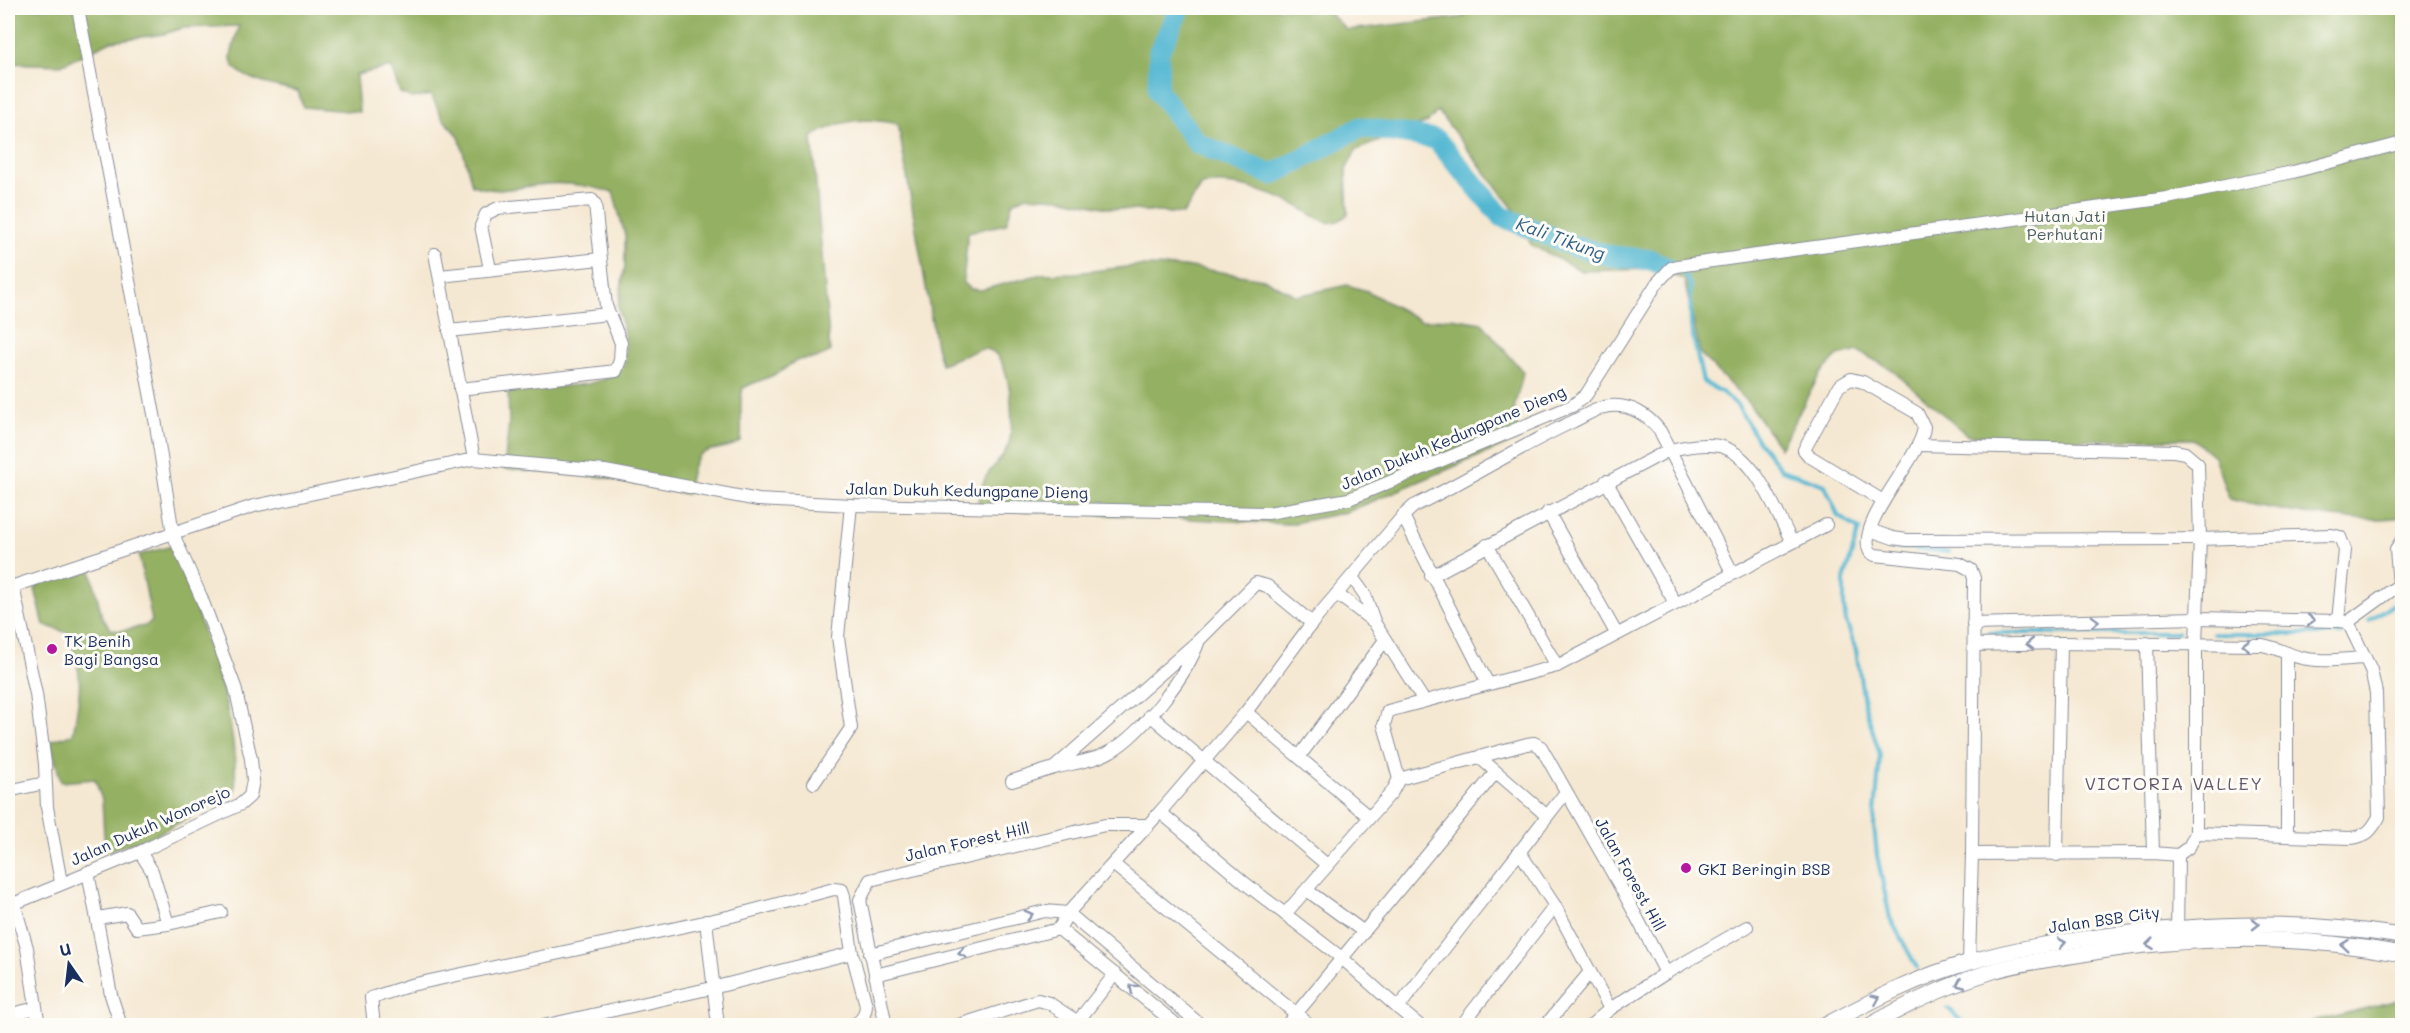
<svg xmlns="http://www.w3.org/2000/svg" width="2410" height="1033" font-family="Mali,sans-serif">
<rect width="100%" height="100%" fill="#fdfcf7"/>
<filter id="ink" filterUnits="userSpaceOnUse"><feTurbulence type="fractalNoise" baseFrequency=".0167" numOctaves="2"/><feDisplacementMap in="SourceGraphic" scale="12" xChannelSelector="R" yChannelSelector="G"/><feConvolveMatrix kernelMatrix="1 2 1 2 8 2 1 2 1" color-interpolation-filters="sRGB"/></filter>
<filter id="wash" filterUnits="userSpaceOnUse"><feTurbulence type="fractalNoise" baseFrequency=".008" numOctaves="4" result="noise"/><feDisplacementMap in="SourceGraphic" scale="24" xChannelSelector="R" yChannelSelector="G"/><feGaussianBlur stdDeviation="1.35" result="paint"/><feColorMatrix in="noise" values="0 0 0 0 0 0 0 0 0 0 0 0 0 0 0 0 0 1.4 0 .05"/><feComposite in="paint" operator="in"/></filter>
<g filter="url(#wash)">
<rect width="100%" height="100%" fill="#f5e8d2"/>
<!-- forest -->
<g fill="#94b062" stroke="#587060" stroke-width="1.5">
<path d="M8 8H1324L1347 30 1464 17 1463 8H2402V517C2355 524 2276 511 2229 499L2214 456 2193 439 2060 440 1967 435 1891 369 1858 351 1838 356 1820 374 1780 448 1749 404 1700 354 1684 279 1651 269 1582 271 1531 245 1519 216 1438 111 1428 122 1356 150 1346 170 1348 214C1342 219 1336 224 1327 222 1314 218 1302 207 1289 202 1262 190 1231 180 1202 185L1183 214 1108 208 1059 198 1027 196 1013 202 1006 224 968 232 963 282 971 289 981 290 1042 274 1075 273 1135 266 1191 267 1264 279 1297 296 1347 285 1367 291 1421 321 1451 318 1482 323 1523 372C1518 405 1507 402 1522 438L1347 512 1289 524 977 508C979 499 980 489 984 481 990 467 1004 459 1009 443 1015 424 1012 350 985 349 976 349 951 361 941 364L936 346 898 124C864 117 841 119 812 137L830 351C816 362 812 357 799 360 792 362 788 366 783 370 770 378 756 381 743 388 738 404 743 422 741 440 729 452 703 445 695 461 690 471 689 483 687 494L602 477 504 469 509 423 508 392 588 384 616 375 625 363V337L618 306 625 266V235L613 192C592 187 569 182 547 184 518 186 501 195 472 185L459 136 443 119 431 95 412 98 400 93 391 67 356 75 359 112 303 107 298 91C283 88 233 80 231 59 231 49 237 36 239 26L183 28 164 34 111 41 61 65 8 63Z"/>
<path d="M172 546C200 625 240 708 235 794L155 835 105 852 102 800 95 779 61 782 50 741 73 734C81 691 84 674 68 633L44 625 35 589 43 580 90 566 102 617 111 629 119 631 145 626 152 621 139 555Z"/>
<path d="M2402 999V1025H2300Z"/>
<path d="M2058 1016 2128 1025H2136H2045Z"/>
</g>
<g fill="none" stroke-linecap="round" stroke-linejoin="round">
<!-- stream -->
<g stroke="#53b7d2" stroke-width="4">
<path d="M1677 271 1685 274 1690 285 1691 327 1703 382 1723 393 1737 405 1758 441 1782 470 1825 485 1838 516 1859 529 1844 580V607L1846 621 1856 650 1864 702 1880 755 1874 825 1877 855 1890 918 1917 968"/>
<path d="M1879 545 1949 552"/>
<path d="M2369 620 2402 599"/>
<path d="M1989 633H2178"/>
<path d="M2213 634H2341"/>
<path d="M1948 1008 1966 1026"/>
</g>
<!-- river -->
<path stroke="#53b7d2" stroke-width="21" d="M1180 8 1159 51 1158 91 1197 143 1272 175 1361 127 1436 139 1501 216 1573 246 1612 256 1652 260 1665 267"/>
</g>
</g>
<g filter="url(#ink)">
<g fill="none" stroke-linecap="round" stroke-linejoin="round">
<defs>
<g id="minor">
<path d="M435 254 474 459"/>
<path d="M440 276 600 259"/>
<path d="M449 331 609 314"/>
<path d="M460 389 616 371 620 360 621 343 606 306 595 204 592 200 498 208 486 214 481 226 490 269"/>
<path d="M1918 445 2174 451 2185 453 2198 464 2200 539 2196 644V833L2189 847 2178 855 2177 935"/>
<path d="M1606 481 1675 603"/>
<path d="M1883 501 1809 456 1804 450 1839 386 1851 379 1863 382 1917 413 1924 427C1922 457 1854 524 1870 552L1875 555 1960 564 1971 570 1974 578 1972 854"/>
<path d="M1548 512 1616 633"/>
<path d="M1403 516 1488 684"/>
<path d="M1870 530 1893 538 1907 540 2200 539 2332 535 2340 537 2345 550 2338 621 2348 622 2371 670 2376 693 2379 817C2371 831 2367 836 2351 838L2196 833"/>
<path d="M1487 545 1557 666"/>
<path d="M1431 576 1669 450C1685 447 1702 443 1719 446 1756 454 1775 511 1792 542"/>
<path d="M1352 577 1365 595 1374 621"/>
<path d="M13 586 36 694 45 764 47 807 61 882"/>
<path d="M8 588 254 506 474 459 605 471 758 500 851 505 1268 513 1349 499 1572 406 1586 395 1657 283 1671 268 1677 266 2167 198 2293 172 2402 143"/>
<path d="M1337 594 1374 622 1424 701"/>
<path d="M2348 622 2399 585 2396 549 2402 540"/>
<path d="M1973 624 2197 618 2338 621"/>
<path d="M1199 640C1188 674 1142 733 1111 751 1095 761 1072 763 1054 768L1199 640 1256 583 1267 586 1312 623"/>
<path d="M2147 643 2153 853"/>
<path d="M1974 645 2061 643 2262 645C2275 647 2285 653 2298 657 2319 663 2344 659 2365 658"/>
<path d="M2287 653V834"/>
<path d="M1246 712 1369 817"/>
<path d="M1150 715 1327 865"/>
<path d="M1299 757 1385 640"/>
<path d="M1479 757 1527 744 1534 743 1541 747 1625 895 1666 973 1747 927"/>
<path d="M1399 779 1384 725 1388 711 1557 666 1826 525"/>
<path d="M1012 781 1054 768"/>
<path d="M814 783 851 728 838 637 851 505"/>
<path d="M8 791 45 783"/>
<path d="M8 802V806"/>
<path d="M1160 812 1246 712 1312 623 1403 516 1414 506C1468 480 1518 447 1572 422 1583 417 1597 407 1610 406 1630 404 1648 415 1660 431L1732 572"/>
<path d="M1519 851 1555 906 1610 1009"/>
<path d="M140 852 152 871 168 924 221 912"/>
<path d="M2057 855 2061 643"/>
<path d="M1113 864 1311 1026"/>
<path d="M88 872 111 995 121 1026"/>
<path d="M1308 891 1364 932"/>
<path d="M14 903 27 948 39 1026"/>
<path d="M8 906 140 852 241 804 250 796 253 780 251 759 235 687 201 597 173 534 156 425 78 8"/>
<path d="M1285 914 1392 792 1399 779 1479 757 1546 815"/>
<path d="M98 918 127 913 137 928 168 924"/>
<path d="M706 921 718 1026"/>
<path d="M1059 929 1068 913 1160 812 1246 884 1343 959 1398 1008 1566 792"/>
<path d="M870 954 1045 911 1068 913 1202 1026"/>
<path d="M1969 962 1972 854 2153 853 2178 855"/>
<path d="M875 975 1059 929 1178 1026"/>
<path d="M1398 1008 1420 1026"/>
<path d="M8 1015 36 1008"/>
<path d="M1078 1021 1115 974"/>
<path d="M374 1026 371 998 411 985 732 916 834 889 842 890 844 896 852 953 866 1005C865 1017 861 1022 850 1026"/>
<path d="M543 1026 712 988 852 953"/>
<path d="M886 1026 860 900 870 880 1105 825H1148"/>
<path d="M956 1026 1038 1000 1049 1003 1084 1026"/>
<path d="M1286 1026 1495 773"/>
<path d="M1461 1026 1555 906"/>
<path d="M1545 1026 1590 972"/>
<path d="M1590 1026 1610 1009 1666 973"/>
</g>
<g id="tertiary">
<path d="M1824 1026C1871 1001 1919 976 1970 962 2016 948 2065 941 2113 935 2214 923 2301 920 2402 936"/>
<path d="M1869 1026C1907 1004 1951 984 1993 971 2022 962 2053 959 2082 954 2192 935 2293 934 2402 954"/>
</g>
</defs>
<!-- minor casing -->
<use href="#minor" stroke="#888c98" stroke-width="14"/>
<!-- tertiary casing -->
<use href="#tertiary" stroke="#888c98" stroke-width="17"/>
<!-- minor -->
<use href="#minor" stroke="#fff" stroke-width="12"/>
<!-- tertiary -->
<use href="#tertiary" stroke="#fff" stroke-width="15"/>
</g>
<!-- one-way arrows -->
<defs><path id="oneway-chevron" d="M-2-3.5L2.5 0L-2 3.5" fill="none" stroke-width="1.6" stroke-linecap="round" stroke-linejoin="round" transform="scale(1.5)"/></defs>
<g stroke="#8d97ae">
<use href="#oneway-chevron" transform="translate(2311 620) rotate(1)"/>
<use href="#oneway-chevron" transform="translate(2095 621) rotate(-2)"/>
<use href="#oneway-chevron" transform="translate(2030 644) rotate(179)"/>
<use href="#oneway-chevron" transform="translate(2246 645) rotate(-179)"/>
<use href="#oneway-chevron" transform="translate(1029 915) rotate(-14)"/>
<use href="#oneway-chevron" transform="translate(2256 924) rotate(1)"/>
<use href="#oneway-chevron" transform="translate(2062 943) rotate(-10)"/>
<use href="#oneway-chevron" transform="translate(2150 944) rotate(173)"/>
<use href="#oneway-chevron" transform="translate(2345 945) rotate(-174)"/>
<use href="#oneway-chevron" transform="translate(962 953) rotate(166)"/>
<use href="#oneway-chevron" transform="translate(1960 984) rotate(156)"/>
<use href="#oneway-chevron" transform="translate(1133 988) rotate(-140)"/>
<use href="#oneway-chevron" transform="translate(1876 999) rotate(-23)"/>
</g>
</g>
<!-- markers -->
<g fill="#b5179e" stroke="#fdfcf7" stroke-width="2">
<circle cx="52" cy="649" r="6"/>
<circle cx="1686" cy="868" r="6"/>
</g>
<g text-anchor="middle" dominant-baseline="central" stroke-width="6" stroke-linejoin="round" paint-order="stroke">
<!-- park labels -->
<g font-size="16" fill="#4b5e63" stroke="#fdfcf7">
<text x="2065" y="215">Hutan Jati<tspan x="2065" dy="18">Perhutani</tspan></text>
</g>
<!-- street labels -->
<g font-size="16" fill="#1b2f5e" stroke="#fdfcf7">
<text transform="translate(1453 437) rotate(-23)">Jalan Dukuh Kedungpane Dieng</text>
<text transform="translate(967 490) rotate(1)">Jalan Dukuh Kedungpane Dieng</text>
<text transform="translate(150 825) rotate(-24)">Jalan Dukuh Wonorejo</text>
<text transform="translate(967 841) rotate(-13)">Jalan Forest Hill</text>
<text transform="translate(1631 874) rotate(61)">Jalan Forest Hill</text>
<text transform="translate(2104 919) rotate(-8)">Jalan BSB City</text>
</g>
<!-- poi labels -->
<g font-size="16" fill="#1b2f5e" stroke="#fdfcf7" text-anchor="start">
<text x="64" y="640">TK Benih<tspan x="64" dy="18">Bagi Bangsa</tspan></text>
<text x="1698" y="868">GKI Beringin BSB</text>
</g>
<!-- water labels -->
<g font-size="18" font-style="italic" fill="#2f5f87" stroke="#fdfcf7">
<text transform="translate(1561 238) rotate(20)">Kali Tikung</text>
</g>
<!-- neighbourhood labels -->
<g font-size="18" letter-spacing="1.5" fill="#66586d" stroke="#fdfcf7">
<text x="2174" y="783">VICTORIA VALLEY</text>
</g>
</g>
<!-- margin -->
<rect width="2410" height="1033" fill="none" stroke="#fdfcf7" stroke-width="30"/>
<!-- north arrow -->
<g transform="translate(69 964) rotate(346)" stroke="#fdfcf7" stroke-width="4.5" paint-order="stroke">
<path d="M0-4.5L10 22L0 15L-10 22Z" fill="#1b2f5e"/>
<text y="-9" font-size="16" font-weight="bold" text-anchor="middle" fill="#1b2f5e">U</text>
</g>
</svg>
